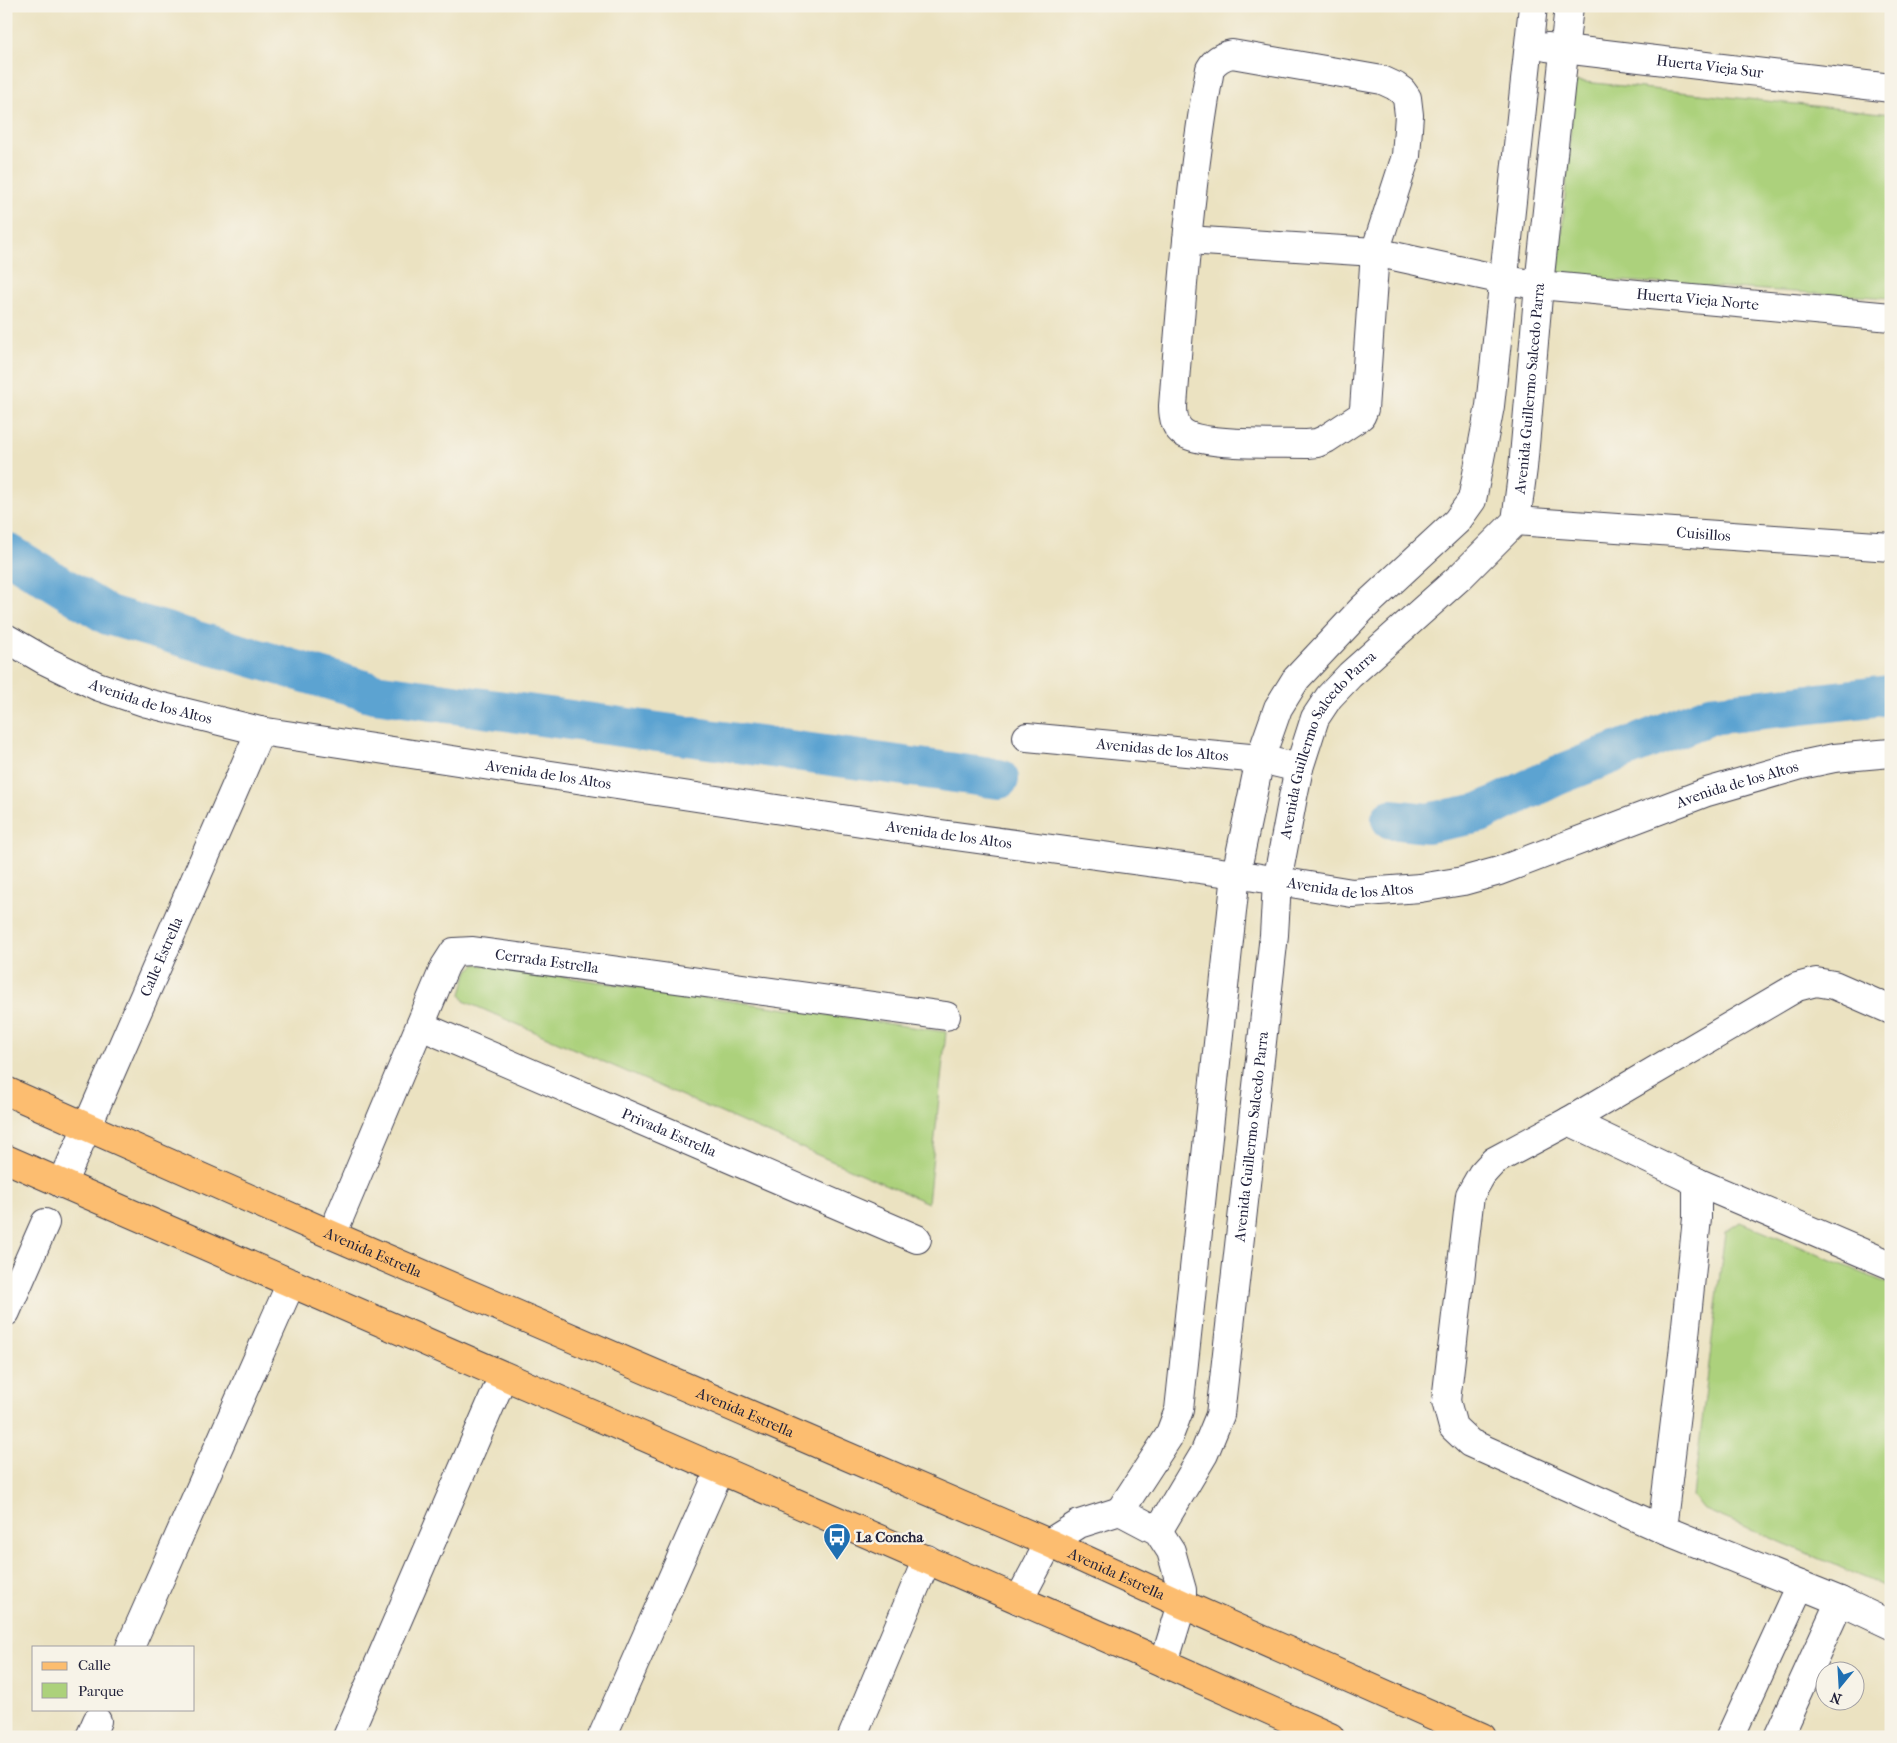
<svg xmlns="http://www.w3.org/2000/svg" width="1897" height="1743" font-family="'IM FELL French Canon',serif">
<rect width="100%" height="100%" fill="#f7f3e8"/>
<filter id="ink" filterUnits="userSpaceOnUse"><feTurbulence type="fractalNoise" baseFrequency=".02" numOctaves="2"/><feDisplacementMap in="SourceGraphic" scale="10" xChannelSelector="R" yChannelSelector="G"/><feConvolveMatrix kernelMatrix="1 2 1 2 8 2 1 2 1" color-interpolation-filters="sRGB"/></filter>
<filter id="wash" filterUnits="userSpaceOnUse"><feTurbulence type="fractalNoise" baseFrequency=".0096" numOctaves="4" result="noise"/><feDisplacementMap in="SourceGraphic" scale="20" xChannelSelector="R" yChannelSelector="G"/><feGaussianBlur stdDeviation="1.12" result="paint"/><feColorMatrix in="noise" values="0 0 0 0 0 0 0 0 0 0 0 0 0 0 0 0 0 1.4 0 .05"/><feComposite in="paint" operator="in"/></filter>
<g filter="url(#wash)">
<rect width="100%" height="100%" fill="#ebe2c1"/>
<!-- green -->
<g fill="#acd17b" stroke="#677a5b">
<path d="M1575 81 1891 114V298L1558 277Z"/>
<path d="M476 964 946 1032 928 1203 464 1001 461 994 468 970Z"/>
<path d="M1740 1222 1891 1285V1589L1703 1509 1693 1496 1725 1232Z"/>
</g>
<g fill="none" stroke-linecap="round" stroke-linejoin="round">
<!-- canal -->
<g stroke="#5ba3d1" stroke-width="40">
<path d="M6 552 108 615 374 693 999 779"/>
<path d="M1391 819 1427 823 1480 813 1556 776 1710 715 1891 695"/>
</g>
</g>
</g>
<g filter="url(#ink)">
<g fill="none" stroke-linecap="round" stroke-linejoin="round">
<defs>
<g id="minor">
<path id="s1" d="M1547 47 1891 88"/>
<path d="M1232 54 1382 80 1395 86 1402 91 1407 98 1409 115 1406 156 1375 252 1364 409 1361 416 1326 439 1317 443 1307 444C1281 443 1198 447 1181 431 1174 425 1173 415 1173 406 1182 293 1190 180 1210 69 1215 60 1222 56 1232 54Z"/>
<path id="s2" d="M1187 240 1375 252 1504 280 1539 285 1891 317"/>
<path id="s3" d="M1516 521 1891 547"/>
<path id="s4" d="M6 638 44 660 97 686 147 703 260 731 941 834 1236 874 1352 893 1420 888 1463 881 1499 871 1707 792 1801 765 1834 758 1891 753"/>
<path id="s5" d="M1027 737 1260 759 1299 768"/>
<path d="M1891 1010 1834 985 1816 982 1797 987 1569 1121 1494 1161 1482 1174 1470 1195 1446 1401 1453 1427 1470 1443 1662 1529 1840 1601 1891 1625"/>
<path id="s6" d="M421 1026 917 1239"/>
<path d="M1569 1121 1697 1182"/>
<path id="s7" d="M62 1184 260 731"/>
<path id="s8" d="M332 1235 445 966 454 952 473 951 946 1016"/>
<path d="M6 1312 45 1223"/>
<path d="M1120 1511 1169 1436 1179 1410 1236 874 1260 759 1278 708 1296 679 1363 608 1457 521 1472 500 1490 406 1533 6"/>
<path d="M1662 1529 1683 1355 1697 1218V1182L1891 1265"/>
<path id="s9" d="M1158 1531 1204 1454 1220 1415 1274 935 1277 882 1293 797 1299 768 1315 718 1329 697 1350 675 1461 576 1516 521 1523 468 1539 285 1569 6"/>
<path d="M1019 1600 1049 1543 1079 1524 1120 1511 1158 1531 1171 1551 1182 1590V1604L1164 1663"/>
<path d="M130 1647 291 1283"/>
<path d="M90 1737 97 1721"/>
<path d="M347 1737 503 1376"/>
<path d="M602 1737 720 1470"/>
<path d="M852 1737 927 1559"/>
<path d="M1730 1737 1800 1585"/>
<path d="M1778 1737 1840 1601"/>
</g>
<g id="major">
<path id="s10" d="M6 1091 332 1235 1049 1543 1182 1604 1482 1737"/>
<path d="M6 1159 1164 1663 1330 1737"/>
</g>
</defs>
<!-- minor casing -->
<use href="#minor" stroke="#403f4f" stroke-width="30"/>
<!-- major casing -->
<use href="#major" stroke="#403f4f" stroke-width="30"/>
<!-- minor -->
<use href="#minor" stroke="#fff" stroke-width="28"/>
<!-- major -->
<use href="#major" stroke="#fcbd6f" stroke-width="28"/>
</g>
</g>
<!-- icons -->
<defs>
<symbol id="bus-pin" viewBox="-11 -11 22 30"><path d="M0 17L-7.5 6A9.5 9.5 0 1 1 7.5 6Z" fill="#1f6fb2" stroke="#f7f3e8"/><path d="M-5-6H5V4H4V6H2V4H-2V6H-4V4H-5ZM-3.5-4V0h7V-4ZM-3.5 1.2v1.5H-2V1.2ZM2 1.2v1.5H3.5V1.2Z" fill="#fff"/></symbol>
</defs>
<g fill-rule="evenodd">
<use href="#bus-pin" x="821" y="1521" width="32" height="43"/>
</g>
<g text-anchor="middle" dominant-baseline="central" stroke-width="5" stroke-linejoin="round" paint-order="stroke">
<!-- street labels -->
<g font-size="15" fill="#22223b" stroke="#f7f3e8">
<text stroke="none"><textPath href="#s1" startOffset="164">Huerta Vieja Sur</textPath></text>
<text stroke="none"><textPath href="#s2" startOffset="515">Huerta Vieja Norte</textPath></text>
<text stroke="none"><textPath href="#s9" startOffset="1252">Avenida Guillermo Salcedo Parra</textPath></text>
<text stroke="none"><textPath href="#s3" startOffset="188">Cuisillos</textPath></text>
<text stroke="none"><textPath href="#s4" startOffset="159">Avenida de los Altos</textPath></text>
<text stroke="none"><textPath href="#s9" startOffset="818">Avenida Guillermo Salcedo Parra</textPath></text>
<text stroke="none"><textPath href="#s5" startOffset="136">Avenidas de los Altos</textPath></text>
<text stroke="none"><textPath href="#s4" startOffset="564">Avenida de los Altos</textPath></text>
<text stroke="none"><textPath href="#s4" startOffset="1779">Avenida de los Altos</textPath></text>
<text stroke="none"><textPath href="#s4" startOffset="969">Avenida de los Altos</textPath></text>
<text stroke="none"><textPath href="#s4" startOffset="1374">Avenida de los Altos</textPath></text>
<text stroke="none"><textPath href="#s7" startOffset="248">Calle Estrella</textPath></text>
<text stroke="none"><textPath href="#s8" startOffset="402">Cerrada Estrella</textPath></text>
<text stroke="none"><textPath href="#s6" startOffset="270">Privada Estrella</textPath></text>
<text stroke="none"><textPath href="#s9" startOffset="412">Avenida Guillermo Salcedo Parra</textPath></text>
<text stroke="none"><textPath href="#s10" startOffset="401">Avenida Estrella</textPath></text>
<text stroke="none"><textPath href="#s10" startOffset="806">Avenida Estrella</textPath></text>
<text stroke="none"><textPath href="#s10" startOffset="1211">Avenida Estrella</textPath></text>
</g>
<!-- poi labels -->
<g font-size="15" font-weight="bold" fill="#22223b" stroke="#f7f3e8" text-anchor="start">
<text x="856" y="1537">La Concha</text>
</g>
</g>
<!-- margin -->
<rect width="1897" height="1743" fill="none" stroke="#f7f3e8" stroke-width="25"/>
<!-- legend -->
<rect x="32" y="1646" width="162" height="65" fill="#f7f3e8" stroke="#a29fa3"/>
<rect x="42" y="1662" width="25" height="8" fill="#fcbd6f" stroke="#a29fa3"/>
<text x="78" y="1670" font-size="15" fill="#22223b">Calle</text>
<rect x="42" y="1683" width="25" height="15" fill="#acd17b" stroke="#a29fa3"/>
<text x="78" y="1696" font-size="15" fill="#22223b">Parque</text>
<!-- north arrow -->
<g transform="translate(1840 1686) rotate(198)"><circle r="24" fill="#f7f3e8" stroke="#a29fa3"/>
<path d="M0-4L9 19L0 12L-9 19Z" fill="#1f6fb2"/>
<text y="-8" font-size="14" font-weight="bold" text-anchor="middle" fill="#22223b">N</text>
</g>
</svg>
